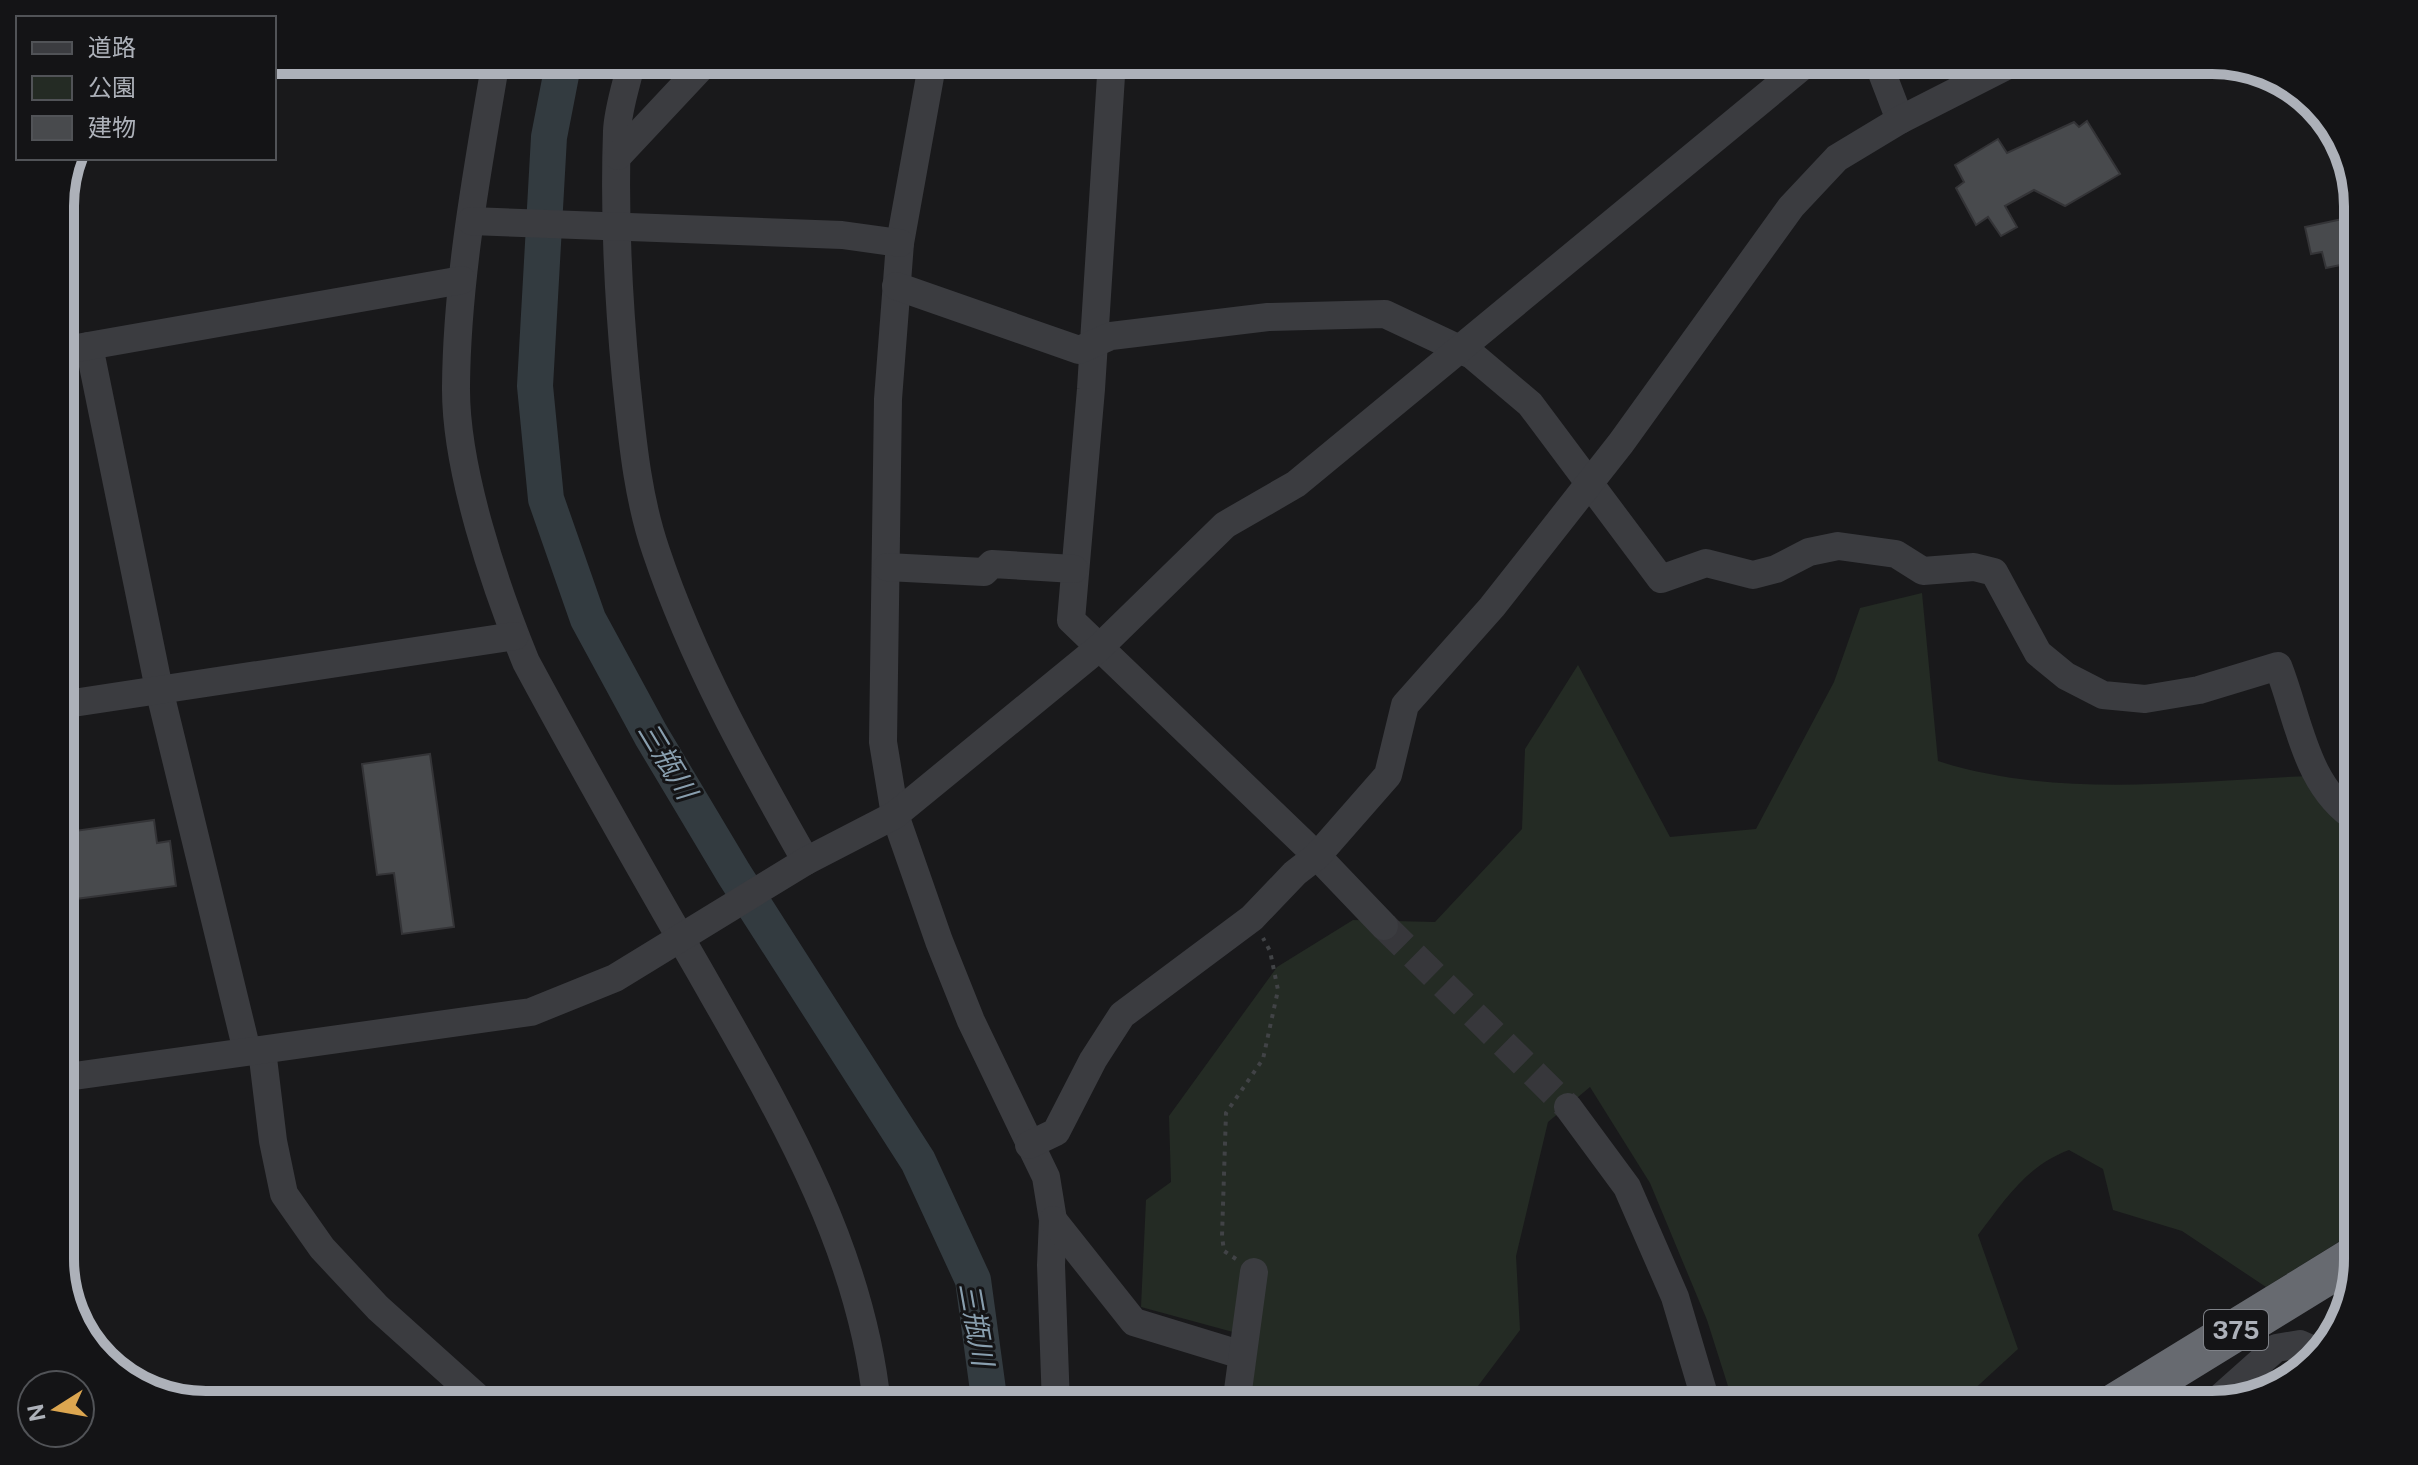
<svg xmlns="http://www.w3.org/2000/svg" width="2418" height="1465" font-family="'Public Sans','Noto Sans JP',sans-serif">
<rect width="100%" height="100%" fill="#19191b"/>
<!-- green -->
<path fill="#242b24" d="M1922 593 1938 761C2056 799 2187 781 2310 776L2358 829V1230L2266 1287 2182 1231 2113 1210 2103 1169 2069 1150C2026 1166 2005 1200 1978 1235L2018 1349 1957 1405H1734L1707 1320 1650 1183 1590 1087 1548 1122 1516 1256 1520 1330 1475 1390 1483 1405H1248L1255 1338 1141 1307 1146 1200 1171 1182 1169 1116 1277 967 1353 920 1435 922 1522 829 1525 749 1578 665 1670 837 1756 829 1834 682 1860 608Z"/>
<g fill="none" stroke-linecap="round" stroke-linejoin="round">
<!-- river -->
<path stroke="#333b40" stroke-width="36" d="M564 60 549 137 535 386 546 499 588 619 651 735 734 874 918 1161 973 1280 990 1405"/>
</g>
<!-- building -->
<g fill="#484a4d" stroke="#343437" stroke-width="2">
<path d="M2087 121 2120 174 2065 206 2034 190 2005 206 2017 227 2001 236 1988 217 1976 225 1956 188 1964 182 1955 165 1998 139 2007 153 2074 122 2079 127Z"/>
<path d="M2347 218 2355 262 2326 268 2322 252 2311 254 2305 227Z"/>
<path d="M430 754 454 927 402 934 394 873 377 875 362 764Z"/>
<path d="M154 820 157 843 170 841 176 886 60 901V833Z"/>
</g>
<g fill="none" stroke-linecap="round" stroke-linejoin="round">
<!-- minor-tunnel -->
<path stroke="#37373b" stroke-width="28" stroke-dasharray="28 14" stroke-linecap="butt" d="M1384 926 1568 1107"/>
<!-- path -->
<path stroke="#414346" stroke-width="4" stroke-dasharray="4 6" stroke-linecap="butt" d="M1236 1259 1224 1251 1222 1236 1226 1113 1263 1059 1278 990 1270 951 1263 938"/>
<!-- minor -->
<g stroke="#3b3c40" stroke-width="28">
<path d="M496 60C478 167 457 277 456 386 455 469 495 586 526 662 582 766 640 868 699 970 777 1107 861 1245 877 1405"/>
<path d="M632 60C627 83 618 108 617 131 614 215 618 295 626 379 632 436 637 496 656 551 693 661 749 761 806 861"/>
<path d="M933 60 900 243 888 399 883 742 895 815 939 941 971 1021 1046 1177 1053 1220 1051 1265 1056 1405"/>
<path d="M1112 60 1091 389 1071 620 1317 856 1384 926"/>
<path d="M1877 60 1900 120"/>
<path d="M618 156 708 60"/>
<path d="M471 221 842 235 900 243"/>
<path d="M896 286 1079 350 1111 336 1268 317 1385 314 1472 355 1530 404 1661 579 1706 563 1753 575 1776 569 1809 552 1838 546 1896 554 1923 571 1974 567 1994 572 2038 653 2066 676 2103 695 2145 699 2199 690 2278 666C2299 719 2305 787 2358 820"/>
<path d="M89 346 159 689 247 1051"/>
<path d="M60 351 462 280"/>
<path d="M887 567 984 572 992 564 1074 569"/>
<path d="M60 705 515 636"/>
<path d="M262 1050 273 1141 284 1194 322 1248 378 1308 486 1405"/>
<path d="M60 1078 531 1012 615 978 806 861 895 815 1100 647 1225 525 1296 484 1810 60"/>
<path d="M1568 1107 1627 1187 1675 1297 1707 1405"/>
<path d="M1029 1145 1056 1132 1093 1060 1122 1015 1252 918 1295 873 1317 856 1388 775 1405 705 1492 607 1621 443 1791 207 1837 158 1900 120 2018 60"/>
<path d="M1053 1220 1134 1322 1242 1355"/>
<path d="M1236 1405 1254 1272"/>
<path d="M2212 1405 2276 1348 2300 1344 2318 1352"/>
</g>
<!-- highway -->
<path stroke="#676a70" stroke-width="42" d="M2114 1405 2358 1255"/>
</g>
<g text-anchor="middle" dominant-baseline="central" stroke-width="6" stroke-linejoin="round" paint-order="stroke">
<!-- shield labels -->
<rect fill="#141416" stroke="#7f8288" stroke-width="2" x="2204" y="1310" width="64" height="40" rx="6"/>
<g font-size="24" font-weight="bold" fill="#adb1b9">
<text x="2236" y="1330">375</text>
</g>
<!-- water labels -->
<g font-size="28" font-style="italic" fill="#899faf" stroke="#141416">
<text transform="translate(668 760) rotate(59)">三瓶川</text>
<text transform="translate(977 1324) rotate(80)">三瓶川</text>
</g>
</g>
<!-- crop -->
<path d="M0 0H2418V1465H0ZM206 74H2212A132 132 0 0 1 2344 206V1259A132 132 0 0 1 2212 1391H206A132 132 0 0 1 74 1259V206A132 132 0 0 1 206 74Z" fill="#141416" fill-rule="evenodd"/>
<path fill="none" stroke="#adb1b9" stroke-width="10" d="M206 74H2212A132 132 0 0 1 2344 206V1259A132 132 0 0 1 2212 1391H206A132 132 0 0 1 74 1259V206A132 132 0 0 1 206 74Z"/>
<!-- legend -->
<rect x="16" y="16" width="260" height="144" fill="#141416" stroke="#515357" stroke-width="2"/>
<rect x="32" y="42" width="40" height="12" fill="#3b3c40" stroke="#515357" stroke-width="2"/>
<text x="88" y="56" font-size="24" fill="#adb1b9">道路</text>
<rect x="32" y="76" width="40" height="24" fill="#242b24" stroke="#515357" stroke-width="2"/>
<text x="88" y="96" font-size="24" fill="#adb1b9">公園</text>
<rect x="32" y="116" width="40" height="24" fill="#484a4d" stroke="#515357" stroke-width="2"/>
<text x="88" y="136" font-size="24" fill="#adb1b9">建物</text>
<!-- north arrow -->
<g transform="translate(56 1409) rotate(259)"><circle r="38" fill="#141416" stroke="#515357" stroke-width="2"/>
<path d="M0-6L14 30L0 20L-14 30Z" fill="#dca650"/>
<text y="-12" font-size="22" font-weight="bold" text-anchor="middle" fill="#adb1b9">N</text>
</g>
</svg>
